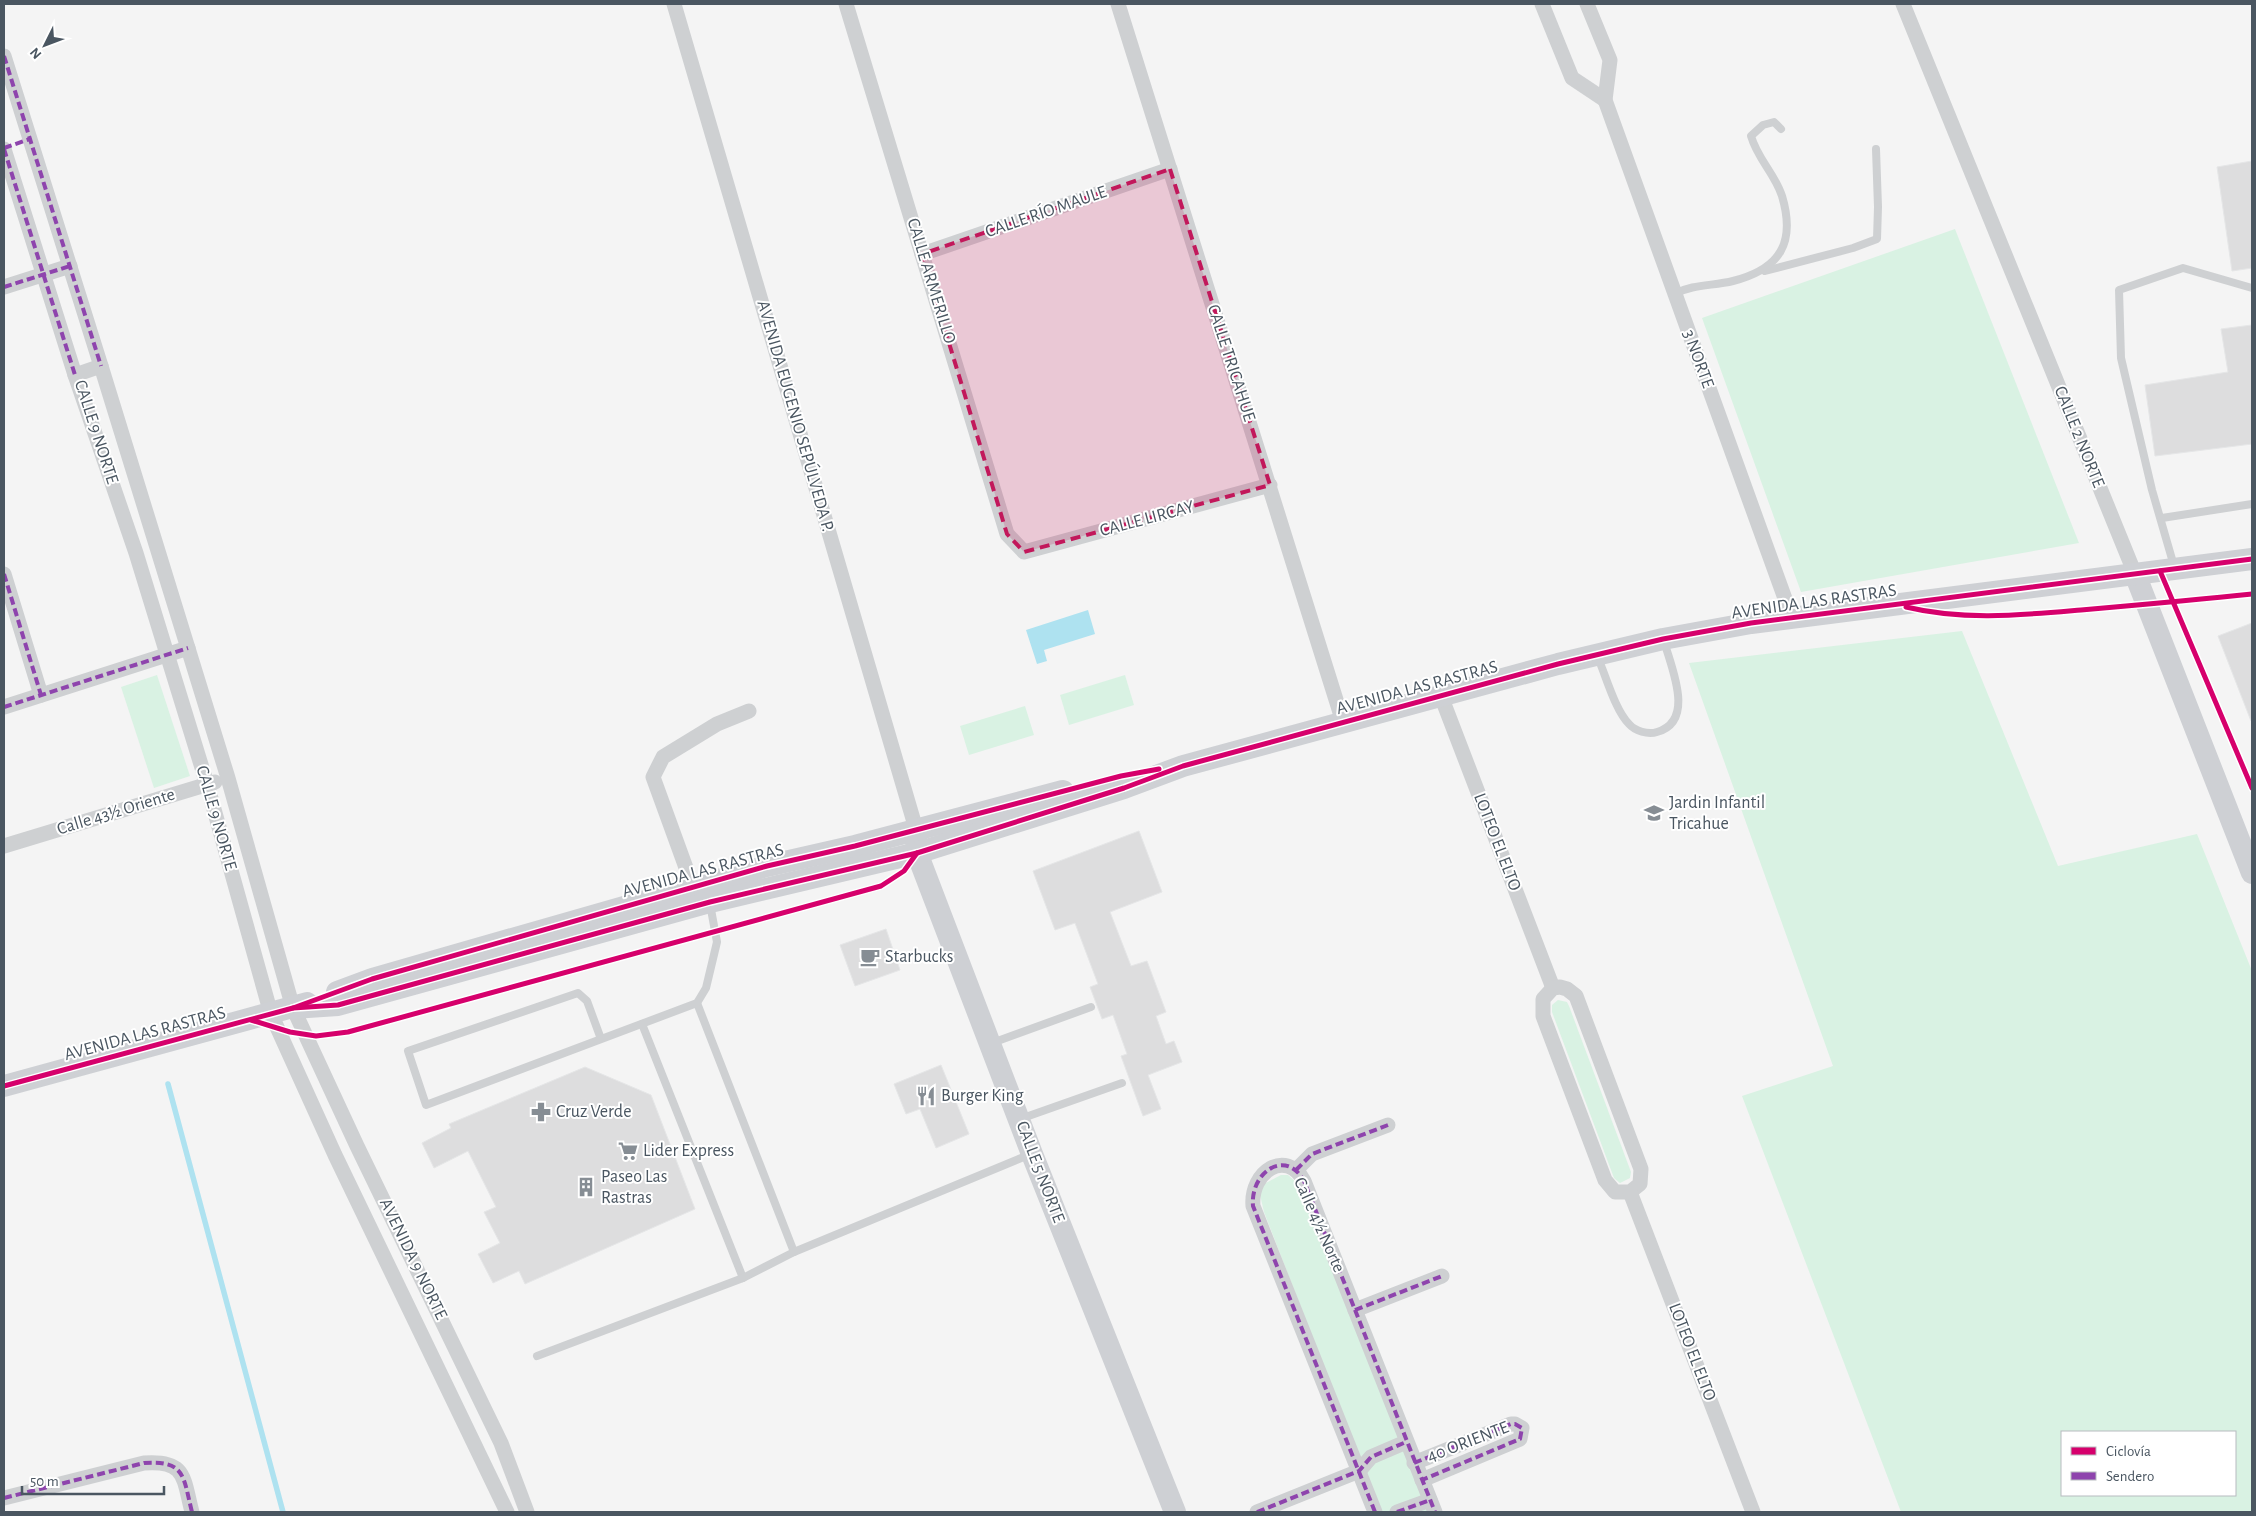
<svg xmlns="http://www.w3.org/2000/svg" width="2256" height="1516" font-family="'Alegreya Sans',sans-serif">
<rect width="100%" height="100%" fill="#f4f4f4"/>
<!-- green -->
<g fill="#d9f2e3" fill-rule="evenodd">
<path d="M1955 229 2079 543 1801 592 1702 318Z"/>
<path d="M1962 631 2058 866 2197 834 2252 971V1512H1901L1742 1096 1833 1066 1689 663ZM2235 1432V1495H2062V1432Z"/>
<path d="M157 675 190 776 154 788 121 687Z"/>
<path d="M1125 675 1134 705 1069 725 1060 695Z"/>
<path d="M1025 706 1034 735 969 755 960 726Z"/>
<path d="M1558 1000 1567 1002 1569 1006 1631 1172 1630 1178 1620 1183 1614 1178 1552 1012V1005Z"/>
<path d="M1281 1175H1288L1298 1184 1429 1512H1380L1264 1212 1260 1195 1262 1185Z"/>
</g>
<!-- water -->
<path fill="#aee2f0" d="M1088 610 1095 634 1044 650 1047 661 1037 664 1026 630Z"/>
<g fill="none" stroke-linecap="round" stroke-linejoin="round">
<!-- stream -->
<path stroke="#aee2f0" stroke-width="5.5" d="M168 1084 283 1512"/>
</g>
<!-- building -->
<g fill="#ddddde" stroke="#e5e6e7">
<path d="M2252 161V268L2232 271 2217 167Z"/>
<path d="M2252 325V444L2155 456 2145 385 2228 372 2221 329Z"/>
<path d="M2252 623V721H2251L2218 636Z"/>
<path d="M1139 831 1162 892 1110 912 1131 966 1147 961 1166 1012 1156 1016 1166 1044 1174 1041 1182 1062 1148 1075 1161 1109 1143 1116 1121 1056 1127 1054 1113 1015 1102 1019 1090 987 1098 984 1075 923 1055 930 1033 871Z"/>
<path d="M886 929 900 970 855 986 840 945Z"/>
<path d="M941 1065 969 1134 936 1148 920 1109 906 1114 894 1084Z"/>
<path d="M585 1067 651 1095 695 1209 525 1284 519 1271 493 1283 478 1254 500 1243 484 1212 496 1207 468 1151 434 1168 422 1143 451 1128 449 1124Z"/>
</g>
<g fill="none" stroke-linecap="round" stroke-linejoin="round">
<!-- lane -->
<g stroke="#ced0d2" stroke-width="8">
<path d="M1765 271 1853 248 1877 239 1878 207 1876 149"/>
<path d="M1674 294C1693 284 1713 286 1733 281 1780 269 1796 243 1782 196 1774 172 1758 160 1751 136L1763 125 1774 122 1781 129"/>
<path d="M2162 518 2252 504"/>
<path d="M2174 566 2152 490 2121 358 2119 290 2183 268 2252 288"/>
<path d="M1598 658C1606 676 1615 710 1629 724 1635 731 1648 735 1657 732 1696 721 1671 667 1664 641"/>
<path d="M697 1003 794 1252"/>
<path d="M642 1024 743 1278"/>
<path d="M601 1039 587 1001 578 993 408 1051 426 1105 697 1003 706 988 717 942 710 904"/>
<path d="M992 1043 1091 1007"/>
<path d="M1020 1119 1122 1083"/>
<path d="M537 1356 743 1278 794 1252 1031 1154"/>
</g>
<!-- street -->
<g stroke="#ced0d2" stroke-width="15">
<path d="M674 4 916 829"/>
<path d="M846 4 1007 534 1024 552 1270 485"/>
<path d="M1118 4 1343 722"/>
<path d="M1542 4 1572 78 1605 100"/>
<path d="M1587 4 1610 60 1605 100 1792 618"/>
<path d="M1903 4 2135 574"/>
<path d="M4 56 101 366"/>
<path d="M4 149 75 375"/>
<path d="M922 254 1170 169"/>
<path d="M4 287 70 266"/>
<path d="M4 574 41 695"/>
<path d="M1441 696 1553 988"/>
<path d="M4 707 188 648"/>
<path d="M4 846 215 782"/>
<path d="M693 887 653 777 663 757 717 724 749 711"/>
<path d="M1560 987 1567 989 1576 996 1641 1169 1640 1184 1630 1192H1615L1605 1180 1543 1016V999L1553 988Z"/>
<path d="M1296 1170 1312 1154 1388 1125"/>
<path d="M1630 1192 1753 1512"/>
<path d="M1355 1310 1442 1276"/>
<path d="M1414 1463 1511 1424H1515L1522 1428 1520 1439 1422 1480"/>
<path d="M4 1498 144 1463C186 1460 183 1477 192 1512"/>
<path d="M507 1512 335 1155 271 1014 207 784 167 654 136 553 75 375 101 366 228 778 293 1008 357 1146 501 1443 527 1512"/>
<path d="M1257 1512 1359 1471 1371 1457 1406 1442"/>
<path d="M1375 1512 1253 1206C1250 1172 1286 1148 1304 1181L1435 1512"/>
<path d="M1397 1512 1430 1500"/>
</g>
<!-- secondary -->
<g stroke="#ced0d4" stroke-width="22">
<path d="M2135 574 2252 873"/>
<path d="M916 839 917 853 1032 1154 1175 1512"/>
<path d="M337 992 372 979 767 866 855 846 1063 791"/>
<path d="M293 1008 338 1005 710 902 917 853 1124 788 1183 766 1558 664 1663 639 1751 623 2252 559"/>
<path d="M4 1086 307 1003"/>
</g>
<!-- quiet -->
<g stroke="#8e44ad" stroke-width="4" stroke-dasharray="8 4" stroke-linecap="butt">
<path d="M4 56 101 366"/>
<path d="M4 148 30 139"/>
<path d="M4 149 75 375"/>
<path d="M4 287 70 266"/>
<path d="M4 574 41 695"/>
<path d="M4 707 188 648"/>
<path d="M1296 1170 1312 1154 1388 1125"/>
<path d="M1355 1310 1442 1276"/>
<path d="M1414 1463 1511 1424H1515L1522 1428 1520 1439 1422 1480"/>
<path d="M4 1498 144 1463C186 1460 183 1477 192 1512"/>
<path d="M1257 1512 1359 1471 1371 1457 1406 1442"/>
<path d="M1375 1512 1253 1206C1250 1172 1286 1148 1304 1181L1435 1512"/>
<path d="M1397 1512 1430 1500"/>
</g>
<defs>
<g id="cycleway">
<path d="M2160 571 2252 788"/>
<path d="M1906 607C1964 621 2022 615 2081 610 2138 605 2195 600 2252 594"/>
<path d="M293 1008 338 1005 710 902 917 853 1124 788 1183 766 1558 664 1663 639 1751 623 2252 559"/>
<path d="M251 1020 290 1032 316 1036 348 1032 881 886 904 871 917 853"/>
<path d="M4 1086 293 1008 372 979 767 866 855 846 1121 776 1159 769"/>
</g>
</defs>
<!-- cycleway casing -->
<use href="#cycleway" stroke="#fff" stroke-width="8"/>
<!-- cycleway -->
<use href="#cycleway" stroke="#d6006c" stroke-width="5"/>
</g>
<!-- marked area -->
<path fill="#c2185b" fill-opacity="0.2" stroke="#c2185b" stroke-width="4" stroke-dasharray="10 6" stroke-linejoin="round" d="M1170 169 1270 485 1024 552 1007 534 922 254Z"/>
<!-- icons -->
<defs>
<symbol id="school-bare" viewBox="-9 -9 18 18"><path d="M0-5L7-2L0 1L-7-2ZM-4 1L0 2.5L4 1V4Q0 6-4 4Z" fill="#868d94" stroke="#fff" stroke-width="2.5" paint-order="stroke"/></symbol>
<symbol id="cafe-bare" viewBox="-9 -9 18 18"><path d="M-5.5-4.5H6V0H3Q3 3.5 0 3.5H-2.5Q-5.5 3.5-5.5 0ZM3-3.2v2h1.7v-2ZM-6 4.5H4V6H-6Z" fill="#868d94" stroke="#fff" stroke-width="2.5" paint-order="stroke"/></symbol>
<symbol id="restaurant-bare" viewBox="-9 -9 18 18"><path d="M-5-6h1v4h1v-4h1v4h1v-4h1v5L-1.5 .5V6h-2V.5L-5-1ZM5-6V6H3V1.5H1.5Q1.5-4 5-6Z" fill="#868d94" stroke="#fff" stroke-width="2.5" paint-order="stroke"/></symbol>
<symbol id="pharmacy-bare" viewBox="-9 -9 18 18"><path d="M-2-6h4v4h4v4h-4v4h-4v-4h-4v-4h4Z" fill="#868d94" stroke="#fff" stroke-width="2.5" paint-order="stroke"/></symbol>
<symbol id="supermarket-bare" viewBox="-9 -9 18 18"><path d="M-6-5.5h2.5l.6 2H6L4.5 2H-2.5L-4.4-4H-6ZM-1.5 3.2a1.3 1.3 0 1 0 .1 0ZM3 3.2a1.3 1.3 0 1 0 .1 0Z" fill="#868d94" stroke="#fff" stroke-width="2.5" paint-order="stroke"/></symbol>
<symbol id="building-bare" viewBox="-9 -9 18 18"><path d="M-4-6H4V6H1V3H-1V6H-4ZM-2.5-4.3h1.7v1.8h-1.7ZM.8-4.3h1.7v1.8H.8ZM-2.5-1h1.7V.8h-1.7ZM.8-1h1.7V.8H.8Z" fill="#868d94" stroke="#fff" stroke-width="2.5" paint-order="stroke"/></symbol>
</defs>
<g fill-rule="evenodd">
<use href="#school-bare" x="1640" y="799" width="28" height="28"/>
<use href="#cafe-bare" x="856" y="943" width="28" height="28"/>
<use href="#restaurant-bare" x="912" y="1082" width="28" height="28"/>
<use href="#pharmacy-bare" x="527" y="1098" width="28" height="28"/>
<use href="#supermarket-bare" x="614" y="1137" width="28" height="28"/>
<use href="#building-bare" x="572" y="1173" width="28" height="28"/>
</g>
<g text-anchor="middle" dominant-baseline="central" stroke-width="4" stroke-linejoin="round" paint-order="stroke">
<!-- street labels -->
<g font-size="18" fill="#4a5661" stroke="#fff">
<text transform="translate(1046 212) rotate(-19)">CALLE RÍO MAULE</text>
<text transform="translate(931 281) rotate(73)">CALLE ARMERILLO</text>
<text transform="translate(1698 359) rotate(70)">3 NORTE</text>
<text transform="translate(1231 363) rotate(72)">CALLE TRICAHUE</text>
<text transform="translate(795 416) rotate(74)">AVENIDA EUGENIO SEPÚLVEDA P.</text>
<text transform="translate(96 432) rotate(72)">CALLE 9 NORTE</text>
<text transform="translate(2079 437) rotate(68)">CALLE 2 NORTE</text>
<text transform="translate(1147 519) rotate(-15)">CALLE LIRCAY</text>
<text transform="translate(1814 602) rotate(-8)">AVENIDA LAS RASTRAS</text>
<text transform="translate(1417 688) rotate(-15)">AVENIDA LAS RASTRAS</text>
<text transform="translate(116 812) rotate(-17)">Calle 43½ Oriente</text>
<text transform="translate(216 818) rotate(74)">CALLE 9 NORTE</text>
<text transform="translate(1497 842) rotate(69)">LOTEO EL ELTO</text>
<text transform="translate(703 871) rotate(-15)">AVENIDA LAS RASTRAS</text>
<text transform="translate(145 1034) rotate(-15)">AVENIDA LAS RASTRAS</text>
<text transform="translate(1040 1172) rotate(69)">CALLE 5 NORTE</text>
<text transform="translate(1319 1225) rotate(66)">Calle 4½ Norte</text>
<text transform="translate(413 1259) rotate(64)">AVENIDA 9 NORTE</text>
<text transform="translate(1692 1352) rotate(69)">LOTEO EL ELTO</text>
<text transform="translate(1468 1442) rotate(-21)">40 ORIENTE</text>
</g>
<!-- poi labels -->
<g font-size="18" fill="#4a5661" stroke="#fff" text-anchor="start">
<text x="1669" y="803">Jardin Infantil<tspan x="1669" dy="21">Tricahue</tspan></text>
<text x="885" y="957">Starbucks</text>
<text x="941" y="1096">Burger King</text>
<text x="556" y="1112">Cruz Verde</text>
<text x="643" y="1151">Lider Express</text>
<text x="601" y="1177">Paseo Las<tspan x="601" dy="21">Rastras</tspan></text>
</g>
</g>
<!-- border -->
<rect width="2256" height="1516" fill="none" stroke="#4a5661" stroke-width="10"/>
<!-- legend -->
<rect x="2061" y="1431" width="175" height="65" fill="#ffffff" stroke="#b7bbc0"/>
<rect x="2071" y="1447" width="25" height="8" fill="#d6006c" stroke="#b7bbc0"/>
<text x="2106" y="1456" font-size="15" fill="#4a5661">Ciclovía</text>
<rect x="2071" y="1472" width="25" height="8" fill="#8e44ad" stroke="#b7bbc0"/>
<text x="2106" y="1481" font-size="15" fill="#4a5661">Sendero</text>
<!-- north arrow -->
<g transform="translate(45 45) rotate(228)" stroke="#ffffff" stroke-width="4" paint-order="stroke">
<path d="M0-4L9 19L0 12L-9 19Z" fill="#4a5661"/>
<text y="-8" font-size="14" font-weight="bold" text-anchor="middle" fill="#4a5661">N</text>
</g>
<!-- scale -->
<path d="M22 1486v8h142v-8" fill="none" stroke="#4a5661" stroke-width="2.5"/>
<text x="30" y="1486" font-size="15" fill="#4a5661" stroke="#ffffff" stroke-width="4" paint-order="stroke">50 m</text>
</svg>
